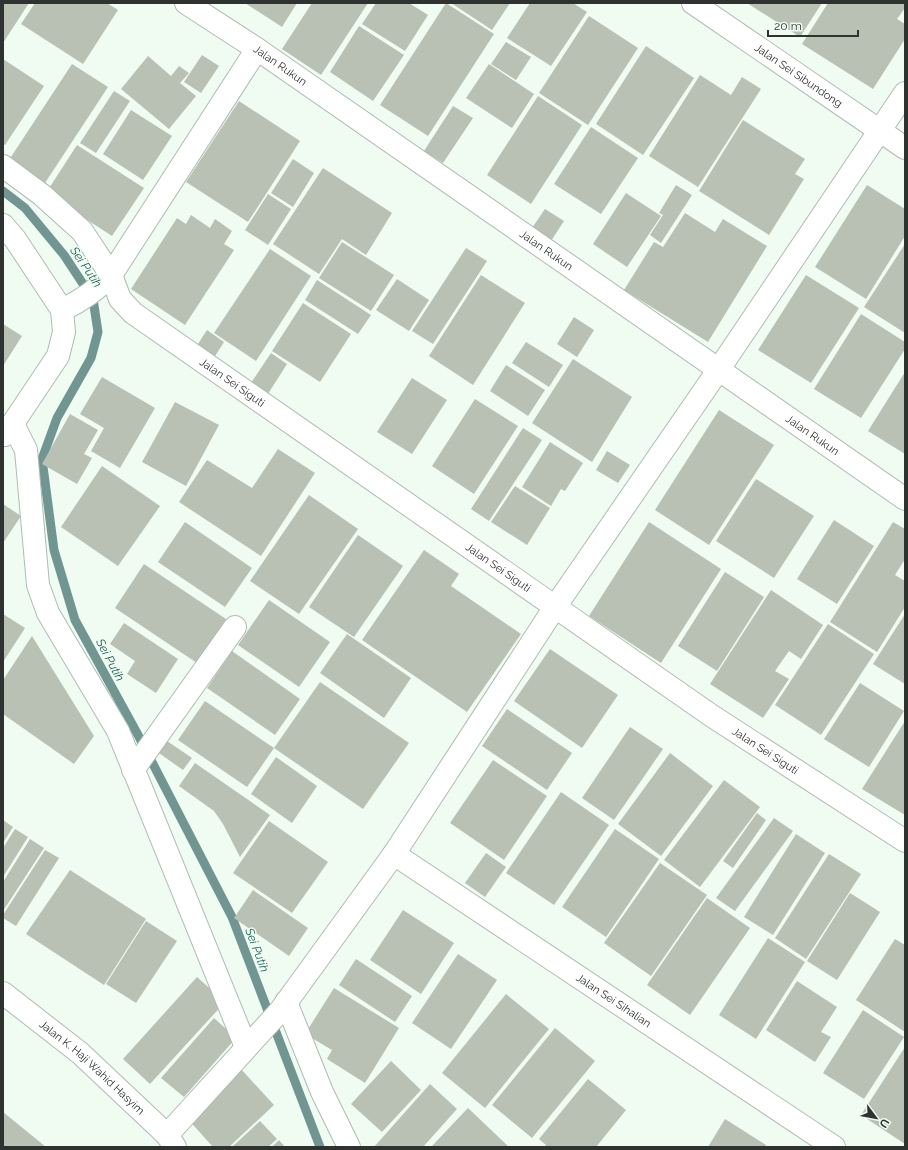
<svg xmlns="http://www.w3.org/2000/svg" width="908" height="1150" font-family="Raleway,sans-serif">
<rect width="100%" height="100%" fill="#f0fcf2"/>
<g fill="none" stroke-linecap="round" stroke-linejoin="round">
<!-- stream -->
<path stroke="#719692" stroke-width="9" d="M3 191 25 208 64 255 93 299 98 332 91 358 57 418 42 459 54 550 75 620 138 735 232 917 320 1147"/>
</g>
<!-- building -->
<g fill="#b9c0b4">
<path d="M3 3H29L3 43Z"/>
<path d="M35 3H107L118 10 83 64 21 24Z"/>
<path d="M245 3H297L282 27Z"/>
<path d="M312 3H368L321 75 282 49Z"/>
<path d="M376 3H409L428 15 405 51 362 24Z"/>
<path d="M446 3 494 34 428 136 380 105Z"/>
<path d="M451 3H510L492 30Z"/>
<path d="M530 3H573L587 12 551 66 507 38Z"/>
<path d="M747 3H822L800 37Z"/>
<path d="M828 3H905V8L897 19 905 24V39L873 89 802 44Z"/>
<path d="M589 16 638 48 588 125 539 93Z"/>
<path d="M359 26 404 55 373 101 330 72Z"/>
<path d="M506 42 531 57 516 80 491 64Z"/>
<path d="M646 46 694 78 643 155 596 124Z"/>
<path d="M202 55 219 66 201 93 184 82Z"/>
<path d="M148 56 171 76 179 66 189 73 180 83 196 96 169 129 121 89Z"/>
<path d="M3 59 44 86 5 145 3 144Z"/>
<path d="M72 64 108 87 43 186 7 163Z"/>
<path d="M489 64 534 94 512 128 466 98Z"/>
<path d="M700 75 731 95 742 77 761 89 698 187 649 156Z"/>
<path d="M114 91 130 101 96 153 80 143Z"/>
<path d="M538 96 582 125 531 204 487 175Z"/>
<path d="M239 101 300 141 248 222 186 182Z"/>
<path d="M453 106 473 118 443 163 424 151Z"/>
<path d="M131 110 172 136 143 180 103 154Z"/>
<path d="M743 120 805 159 795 174 804 179 769 235 699 191Z"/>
<path d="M591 127 638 158 601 214 554 184Z"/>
<path d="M77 145 144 188 112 236 46 193Z"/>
<path d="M293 159 314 173 293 207 271 193Z"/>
<path d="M323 168 392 213 366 255 342 239 319 274 273 244Z"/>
<path d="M676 185 692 195 661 243 650 235 663 215 659 213Z"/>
<path d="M867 185 905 209V236L866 299 815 267Z"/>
<path d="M626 193 661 216 627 267 593 244Z"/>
<path d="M268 194 291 209 268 245 245 230Z"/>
<path d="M545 209 564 221 549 244 530 231Z"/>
<path d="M685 213 715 232 723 219 767 246 708 342 624 290 654 242 663 247Z"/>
<path d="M191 215 210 228 215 219 232 231 224 244 234 250 185 325 131 289 177 218 186 224Z"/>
<path d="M342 242 394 275 371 311 319 278Z"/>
<path d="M905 244V333L864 307Z"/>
<path d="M466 248 487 261 433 344 412 331Z"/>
<path d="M270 249 311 276 256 361 214 333Z"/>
<path d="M481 275 525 303 473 385 429 356Z"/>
<path d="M806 275 859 308 811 383 758 350Z"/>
<path d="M397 279 429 300 409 331 376 310Z"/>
<path d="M317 280 371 315 358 334 305 300Z"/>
<path d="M303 303 351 334 320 382 272 351Z"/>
<path d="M861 314 905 342V349L861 418 814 389Z"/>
<path d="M574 317 594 330 577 357 557 344Z"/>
<path d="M3 324 22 336 3 366Z"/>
<path d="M207 330 224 342 212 361 194 350Z"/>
<path d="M526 342 563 365 549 387 512 363Z"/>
<path d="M271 353 287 364 266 397 249 386Z"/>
<path d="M573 359 632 397 592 462 532 423Z"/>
<path d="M506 365 545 390 528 416 490 391Z"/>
<path d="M905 372V454L868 431Z"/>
<path d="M102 377 155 408 120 468 91 451 104 428 80 414Z"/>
<path d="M412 378 447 400 412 454 377 432Z"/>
<path d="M475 399 518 426 474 494 432 466Z"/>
<path d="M175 402 219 425 186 486 142 462Z"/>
<path d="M719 410 774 445 709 545 655 510Z"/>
<path d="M70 414 98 430 84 454 92 458 77 484 42 464Z"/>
<path d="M523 428 542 440 489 521 471 509Z"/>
<path d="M550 442 583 463 565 491 561 489 551 506 522 487Z"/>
<path d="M278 449 315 473 261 556 179 502 207 460 252 488Z"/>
<path d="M607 451 630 465 618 483 596 470Z"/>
<path d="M102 466 160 506 118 566 61 527Z"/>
<path d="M756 479 814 516 774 578 716 541Z"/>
<path d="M515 486 550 508 527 545 491 522Z"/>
<path d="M309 495 358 529 299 614 250 581Z"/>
<path d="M3 504 21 516 3 543Z"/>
<path d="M834 520 874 546 837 604 797 579Z"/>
<path d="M185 522 252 568 225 607 158 562Z"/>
<path d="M649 522 721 569 661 663 589 616Z"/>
<path d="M893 522 905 529V559L895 575 905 581V607L877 652 830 622Z"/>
<path d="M358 535 403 566 354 637 309 607Z"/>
<path d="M424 550 459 574 451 586 521 634 467 712 362 640Z"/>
<path d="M144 564 226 619 197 663 115 608Z"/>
<path d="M725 572 764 597 717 671 678 646Z"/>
<path d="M771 590 823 625 801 659 789 651 775 671 789 679 763 718 710 684Z"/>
<path d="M269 600 330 642 299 687 238 645Z"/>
<path d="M3 614 25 628 3 662Z"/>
<path d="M905 614V684L873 664Z"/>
<path d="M124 623 178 659 156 693 127 674 135 661 110 644Z"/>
<path d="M828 624 874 654 821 735 775 705Z"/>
<path d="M347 634 411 678 384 718 320 673Z"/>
<path d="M32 636 94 736 74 764 3 714V680Z"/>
<path d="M550 649 618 695 582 748 514 701Z"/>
<path d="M232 651 300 699 275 735 207 688Z"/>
<path d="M320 682 409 743 363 809 274 748Z"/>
<path d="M860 683 904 711 869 767 824 739Z"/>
<path d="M205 701 274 748 247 787 178 740Z"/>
<path d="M507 709 572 753 547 790 482 746Z"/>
<path d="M905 721V815L862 789Z"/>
<path d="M630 727 663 749 614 820 582 798Z"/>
<path d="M164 739 192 758 183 770 156 751Z"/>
<path d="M670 753 713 786 661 856 618 824Z"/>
<path d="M276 757 317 786 292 823 251 794Z"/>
<path d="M493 760 547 796 504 860 450 823Z"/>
<path d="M195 763 270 815 240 857 223 824 214 811 179 786Z"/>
<path d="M724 780 760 807 700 887 664 860Z"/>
<path d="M561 792 609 825 554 905 506 873Z"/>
<path d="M757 813 766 820 733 868 723 861Z"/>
<path d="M774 818 793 831 735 911 716 898Z"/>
<path d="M3 820 13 827 3 843Z"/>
<path d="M269 821 328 862 292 913 233 873Z"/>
<path d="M15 829 28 837 3 877V848Z"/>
<path d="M615 829 659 859 606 937 562 907Z"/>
<path d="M796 834 825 853 773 935 744 917Z"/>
<path d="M30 839 44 848 3 911V882Z"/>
<path d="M45 850 59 858 16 926 3 918V915Z"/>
<path d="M486 853 506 867 485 897 465 883Z"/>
<path d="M829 854 861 874 806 959 775 938Z"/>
<path d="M660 863 707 895 651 976 604 943Z"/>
<path d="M70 870 146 919 104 985 26 934Z"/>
<path d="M253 890 308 928 289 956 234 918Z"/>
<path d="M850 893 880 912 837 980 807 961Z"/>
<path d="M707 898 750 928 690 1015 647 985Z"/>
<path d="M403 910 454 943 421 994 370 960Z"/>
<path d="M146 921 177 941 136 1003 106 984Z"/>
<path d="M768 938 805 962 756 1039 719 1015Z"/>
<path d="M895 939 905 945V1032L856 1000Z"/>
<path d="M458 954 497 980 451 1049 412 1023Z"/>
<path d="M356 959 412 996 395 1022 339 985Z"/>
<path d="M197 977 225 1002 150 1084 123 1059Z"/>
<path d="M797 981 837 1007 821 1032 831 1037 815 1062 766 1030Z"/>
<path d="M334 988 399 1028 365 1083 327 1059 332 1050 305 1034Z"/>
<path d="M506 994 549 1029 485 1108 442 1073Z"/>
<path d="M863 1010 904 1037 864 1099 823 1073Z"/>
<path d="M214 1018 236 1038 184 1097 161 1078Z"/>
<path d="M555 1028 595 1061 532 1138 492 1105Z"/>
<path d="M905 1047V1144L861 1115Z"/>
<path d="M391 1061 421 1090 382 1132 351 1104Z"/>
<path d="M240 1068 274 1105 229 1147H213L186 1117Z"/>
<path d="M588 1079 626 1110 596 1147H544L546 1145 539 1139Z"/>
<path d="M430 1084 457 1109 423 1147H374Z"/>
<path d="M468 1108 509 1147H431Z"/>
<path d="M3 1112 46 1147H3Z"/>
<path d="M725 1119 766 1145 765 1147H708Z"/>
<path d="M260 1121 277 1139 268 1147H232Z"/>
<path d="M279 1140 285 1147H272Z"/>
</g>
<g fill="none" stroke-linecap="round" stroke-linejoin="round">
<defs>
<g id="street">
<path id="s1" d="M186 3 257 49 905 499"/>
<path id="s2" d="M693 3 905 148"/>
<path id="s3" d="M3 166 42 195 82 231 111 275 120 299 133 313 712 716 905 841"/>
<path d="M3 225 15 239 62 310 64 332 58 356 5 435"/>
<path d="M62 310C81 301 97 290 111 275L257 49"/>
<path d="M13 424 26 450 38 585 48 613 118 731 246 1047"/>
<path d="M133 770 235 627"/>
<path id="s4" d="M394 854 834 1147"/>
<path d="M286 1002 322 1092 349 1147"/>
<path d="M167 1135 280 1011 394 854 555 607 719 369 905 93"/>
</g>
<g id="secondary">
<path id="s5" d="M3 993 80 1053 167 1135 175 1147"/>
</g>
</defs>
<!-- street casing -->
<use href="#street" stroke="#afbbb2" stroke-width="24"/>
<!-- secondary casing -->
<use href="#secondary" stroke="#afbbb2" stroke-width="24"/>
<!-- street -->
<use href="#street" stroke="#fff" stroke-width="22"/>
<!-- secondary -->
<use href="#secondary" stroke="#fff" stroke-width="22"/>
</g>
<g text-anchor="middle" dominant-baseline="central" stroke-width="3" stroke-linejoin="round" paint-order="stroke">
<!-- street labels -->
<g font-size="11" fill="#2e332f" stroke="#f0fcf2">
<text stroke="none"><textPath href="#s1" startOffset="113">Jalan Rukun</textPath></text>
<text stroke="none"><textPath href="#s2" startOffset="128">Jalan Sei Sibundong</textPath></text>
<text stroke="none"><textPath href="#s1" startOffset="437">Jalan Rukun</textPath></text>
<text stroke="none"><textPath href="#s3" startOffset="321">Jalan Sei Siguti</textPath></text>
<text stroke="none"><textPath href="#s1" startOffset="761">Jalan Rukun</textPath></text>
<text stroke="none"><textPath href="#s3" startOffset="645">Jalan Sei Siguti</textPath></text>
<text stroke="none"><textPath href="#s3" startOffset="969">Jalan Sei Siguti</textPath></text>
<text stroke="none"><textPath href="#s4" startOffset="264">Jalan Sei Sihalian</textPath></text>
<text stroke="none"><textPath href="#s5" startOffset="116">Jalan K. Haji Wahid Hasyim</textPath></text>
</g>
<!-- water labels -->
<g font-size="12" font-style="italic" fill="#1b5f5c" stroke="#f0fcf2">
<text transform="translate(86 267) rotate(56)">Sei Putih</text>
<text transform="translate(110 660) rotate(62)">Sei Putih</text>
<text transform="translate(257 950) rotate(69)">Sei Putih</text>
</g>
</g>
<!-- border -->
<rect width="908" height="1150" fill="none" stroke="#2e332f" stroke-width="8"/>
<!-- north arrow -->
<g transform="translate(876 1118) rotate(122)" stroke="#f0fcf2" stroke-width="3" paint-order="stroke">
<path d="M0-3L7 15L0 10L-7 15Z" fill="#2e332f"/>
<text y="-6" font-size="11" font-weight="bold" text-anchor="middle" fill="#2e332f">U</text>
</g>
<!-- scale -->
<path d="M768 30v6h90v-6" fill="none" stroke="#2e332f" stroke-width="2"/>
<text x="774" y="30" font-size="12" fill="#2e332f" stroke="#f0fcf2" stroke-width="3" paint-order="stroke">20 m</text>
</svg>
